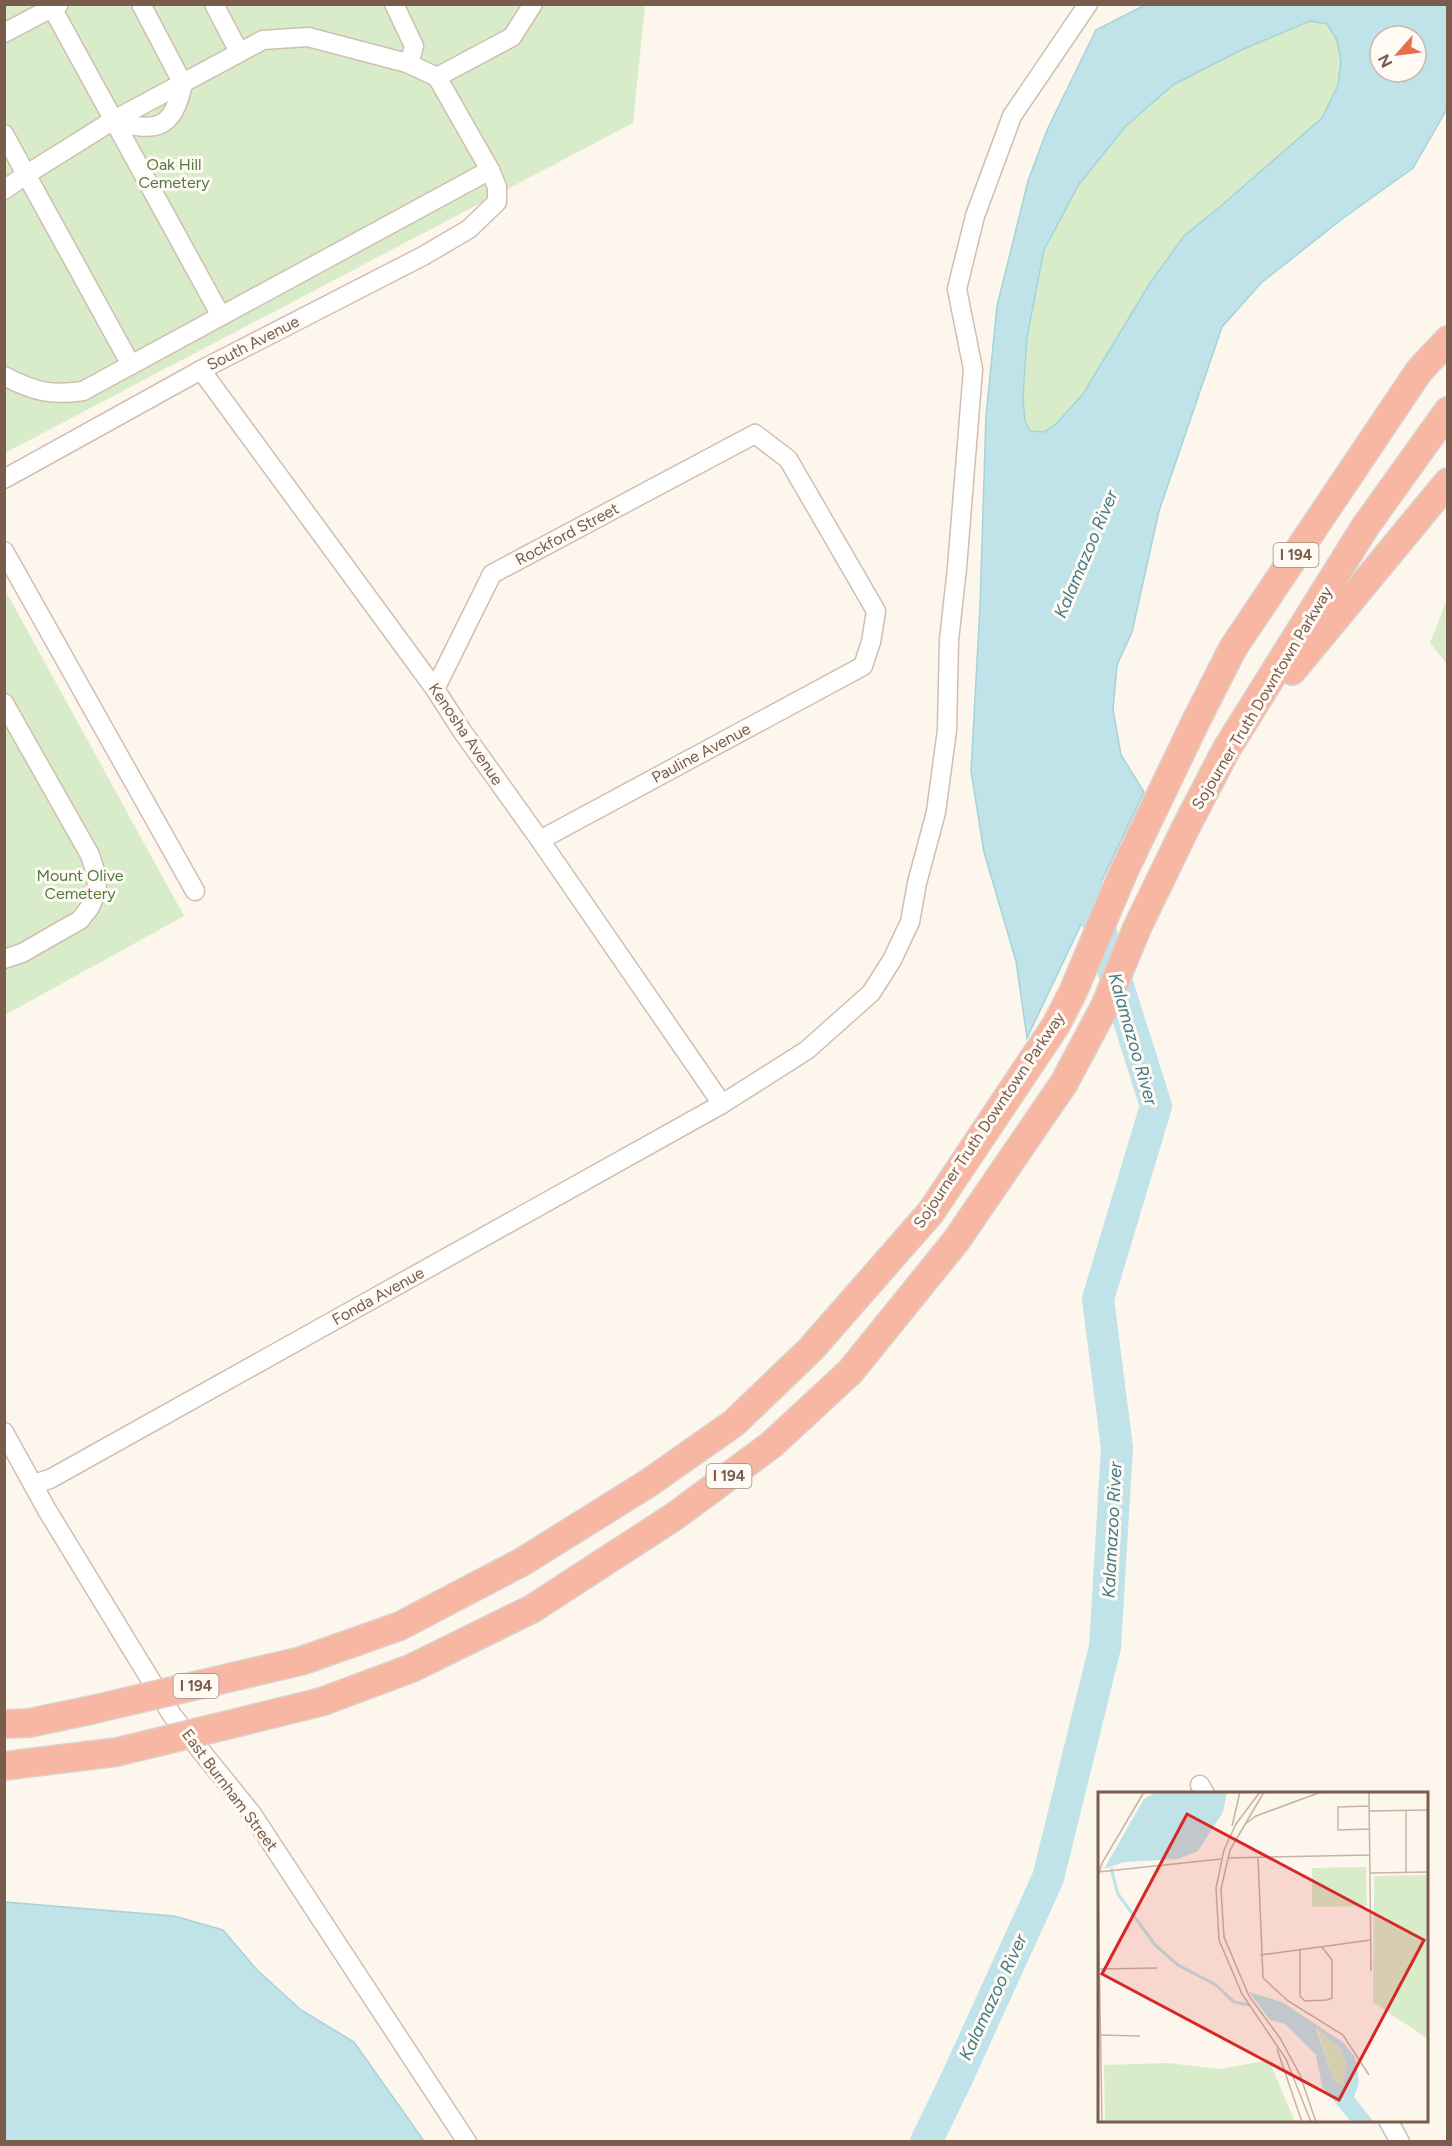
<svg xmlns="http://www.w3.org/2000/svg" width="1452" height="2146" font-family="Figtree,sans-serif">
<rect width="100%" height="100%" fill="#fdf6ec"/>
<!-- green -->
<g fill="#d8ecc9">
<path d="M5 5H645L633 123 5 453Z"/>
<path d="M1310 21 1327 24 1337 40 1341 62 1338 85 1322 118 1222 205 1184 236 1150 283 1083 394 1057 423 1044 432 1030 431 1025 421 1023 399 1027 337 1044 250 1079 184 1126 126 1173 85 1239 51Z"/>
<path d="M4 588 184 916 5 1015H4Z"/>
<path d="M1447 599 1448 664H1447L1430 643Z"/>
</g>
<!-- water -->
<g fill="#bfe3e8" stroke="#a5d3da" stroke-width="1.5" fill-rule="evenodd">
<path d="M1145 5H1447V109L1413 168 1342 219 1261 283 1222 327 1159 511 1132 632 1117 665 1113 710 1121 755 1144 792 1027 1038 1016 961 984 852 971 771 980 607 986 416 997 306 1028 181 1047 130 1096 30ZM1310 21 1327 24 1337 40 1341 62 1338 85 1322 118 1222 205 1184 236 1150 283 1083 394 1057 423 1044 432 1030 431 1025 421 1023 399 1024 380 1027 337 1044 250 1079 184 1126 126 1173 85 1239 51ZM1380 36H1416V72H1380Z"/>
<path d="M5 1902 174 1916 223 1930 257 1970 301 2010 354 2042 424 2141H5Z"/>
</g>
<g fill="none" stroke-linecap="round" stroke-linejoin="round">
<!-- river -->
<path stroke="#bfe3e8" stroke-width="32" d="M926 2142 957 2078 1048 1878 1105 1647 1117 1448 1098 1299 1156 1106 1079 863"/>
<defs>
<g id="minor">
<path d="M50 4 221 316"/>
<path d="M214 4 239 52"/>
<path d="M394 4 414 46 411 57 407 63"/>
<path d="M4 33 59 4"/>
<path d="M112 121C157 132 172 131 183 84L141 4"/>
<path d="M4 134 131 365"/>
<path d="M4 190 27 174 112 121 263 40 308 37 407 63 437 77 512 37 533 4"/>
<path d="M201 370 435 689 462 731 540 840 722 1104"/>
<path d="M4 376C33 391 50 396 83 391L490 170"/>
<path d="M4 479 201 370 423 256 469 229 497 202V187L490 170 437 77"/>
<path d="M4 551 195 891"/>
<path d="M435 689 492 574 755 434 788 459 876 611 871 642 863 666 540 840"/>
<path d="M4 703 90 855 96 874 97 891 90 907 80 920 22 953 4 959"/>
<path d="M4 1432 47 1510 172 1715 252 1814 467 2142"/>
<path d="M33 1484 50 1479 722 1104 807 1050 871 993 892 960 910 922 917 883 936 812 947 730 949 640 957 568 973 369 957 289 975 216 1012 116 1088 4"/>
<path d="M1200 1785 1205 1794"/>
<path d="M1388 2120 1400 2142"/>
</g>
<g id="highway">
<path d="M1292 671 1448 482"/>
<path d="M301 1661 400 1626 522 1562 647 1484 734 1423 811 1349 931 1212 1056 1025 1073 992 1124 871 1195 723 1233 648 1419 371 1448 340"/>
<path d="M321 1702 412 1668 532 1609 675 1516 771 1445 850 1372 956 1241 1064 1083 1105 1006 1137 928 1186 827 1226 750 1365 527 1448 411"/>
<path d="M4 1724 29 1723 91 1710"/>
<path d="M4 1766 117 1752"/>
</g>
</defs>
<!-- minor casing -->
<use href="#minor" stroke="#d1beb0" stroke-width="21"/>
<!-- highway casing -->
<use href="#highway" stroke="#dad1cd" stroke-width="30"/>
<!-- minor -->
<use href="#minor" stroke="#fff" stroke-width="18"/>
<!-- highway -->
<use href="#highway" stroke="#f7b7a3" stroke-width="27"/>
<defs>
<g id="highway-bridge">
<path d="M91 1710 301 1661"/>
<path d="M117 1752 321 1702"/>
</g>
</defs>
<!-- highway-bridge casing -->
<use href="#highway-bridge" stroke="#dad1cd" stroke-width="30" stroke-linecap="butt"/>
<!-- highway-bridge -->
<use href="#highway-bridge" stroke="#f7b7a3" stroke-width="27"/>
</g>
<g text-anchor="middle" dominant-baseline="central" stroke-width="6" stroke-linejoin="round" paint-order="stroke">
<!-- shield labels -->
<g fill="#fffaf3" stroke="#a28b7f" stroke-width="1.5">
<rect x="1273.5" y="543" width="45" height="24" rx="4.5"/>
<rect x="706.5" y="1464" width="45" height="24" rx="4.5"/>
<rect x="173.5" y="1674" width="45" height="24" rx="4.5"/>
</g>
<g font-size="15" font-weight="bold" fill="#7a5c4d">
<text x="1296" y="555">I 194</text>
<text x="729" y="1476">I 194</text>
<text x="196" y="1686">I 194</text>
</g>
<!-- park labels -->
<g font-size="16" fill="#537a41" stroke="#fffaf3">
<text x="174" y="164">Oak Hill<tspan x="174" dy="18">Cemetery</tspan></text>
<text x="80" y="875">Mount Olive<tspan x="80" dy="18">Cemetery</tspan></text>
</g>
<!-- street labels -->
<g font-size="16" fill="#7a5c4d" stroke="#fffaf3">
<text transform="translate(253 343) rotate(-27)">South Avenue</text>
<text transform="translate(567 534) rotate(-28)">Rockford Street</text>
<text transform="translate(1262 698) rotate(-59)">Sojourner Truth Downtown Parkway</text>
<text transform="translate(466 734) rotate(56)">Kenosha Avenue</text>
<text transform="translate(701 753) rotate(-28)">Pauline Avenue</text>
<text transform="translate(989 1120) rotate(-56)">Sojourner Truth Downtown Parkway</text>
<text transform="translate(378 1296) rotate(-29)">Fonda Avenue</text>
<text transform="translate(230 1790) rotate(53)">East Burnham Street</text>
</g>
<!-- water labels -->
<g font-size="18" font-style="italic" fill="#437c86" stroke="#fffaf3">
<text transform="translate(1086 554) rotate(-67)">Kalamazoo River</text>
<text transform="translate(1133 1039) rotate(74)">Kalamazoo River</text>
<text transform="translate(1112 1530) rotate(-87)">Kalamazoo River</text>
<text transform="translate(993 1997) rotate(-65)">Kalamazoo River</text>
</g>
</g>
<!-- overview -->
<g transform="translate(1098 1792)">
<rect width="330" height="330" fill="#fdf6ec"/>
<path d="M268 75 269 114 214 115V76ZM330 83V247L275 210 276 84ZM219 236 242 256 248 272 245 293 235 287ZM171 268 197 330H7L6 273 70 271 122 277Z" fill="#d8ecc9"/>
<path d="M58 0H129L125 20 100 59 80 67 26 70 6 77 46 7ZM151 200 184 210 246 251 258 267 261 291 256 305 276 330H253L224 294 218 263 187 232 172 228ZM218 236 242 256 248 272 245 293 235 287Z" fill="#bfe3e8" fill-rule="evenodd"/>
<path fill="none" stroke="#bfe3e8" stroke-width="3" d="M13 76 20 102 57 153 80 173 118 193 136 210 152 213"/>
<path fill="none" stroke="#c5b3a7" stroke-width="1.5" d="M162 0 138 32 126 58 118 96 121 148 144 202 188 267 213 330M166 0 132 58 123 97 126 145 151 204 182 246 202 283 218 330M271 0 273 179M271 14 240 15V38L271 37M272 19 330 18M308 19V80M146 33 158 24 223 0M134 34 142 0M160 65 165 186 190 209 245 243 271 283M130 66 271 63M0 80 123 67M272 81 330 80M0 85 4 71 46 0M0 98 4 330M202 158V204L207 209 229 208 234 206V168L224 155M162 163 273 148M1 177 59 176M2 243 42 244M179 257 204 330"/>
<path fill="#d62828" fill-opacity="0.15" stroke="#d62828" stroke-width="3" d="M89 22 326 148 241 308 4 182Z"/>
<rect width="330" height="330" fill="none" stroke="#7a5c4d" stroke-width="3"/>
</g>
<!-- border -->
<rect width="1452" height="2146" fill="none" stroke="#7a5c4d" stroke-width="12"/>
<!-- north arrow -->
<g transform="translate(1398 54) rotate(242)"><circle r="28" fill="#fffaf3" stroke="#cabbb1" stroke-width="1.5"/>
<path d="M0-4.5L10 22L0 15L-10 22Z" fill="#e76f51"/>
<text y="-9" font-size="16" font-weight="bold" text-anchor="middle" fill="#7a5c4d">N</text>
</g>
</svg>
